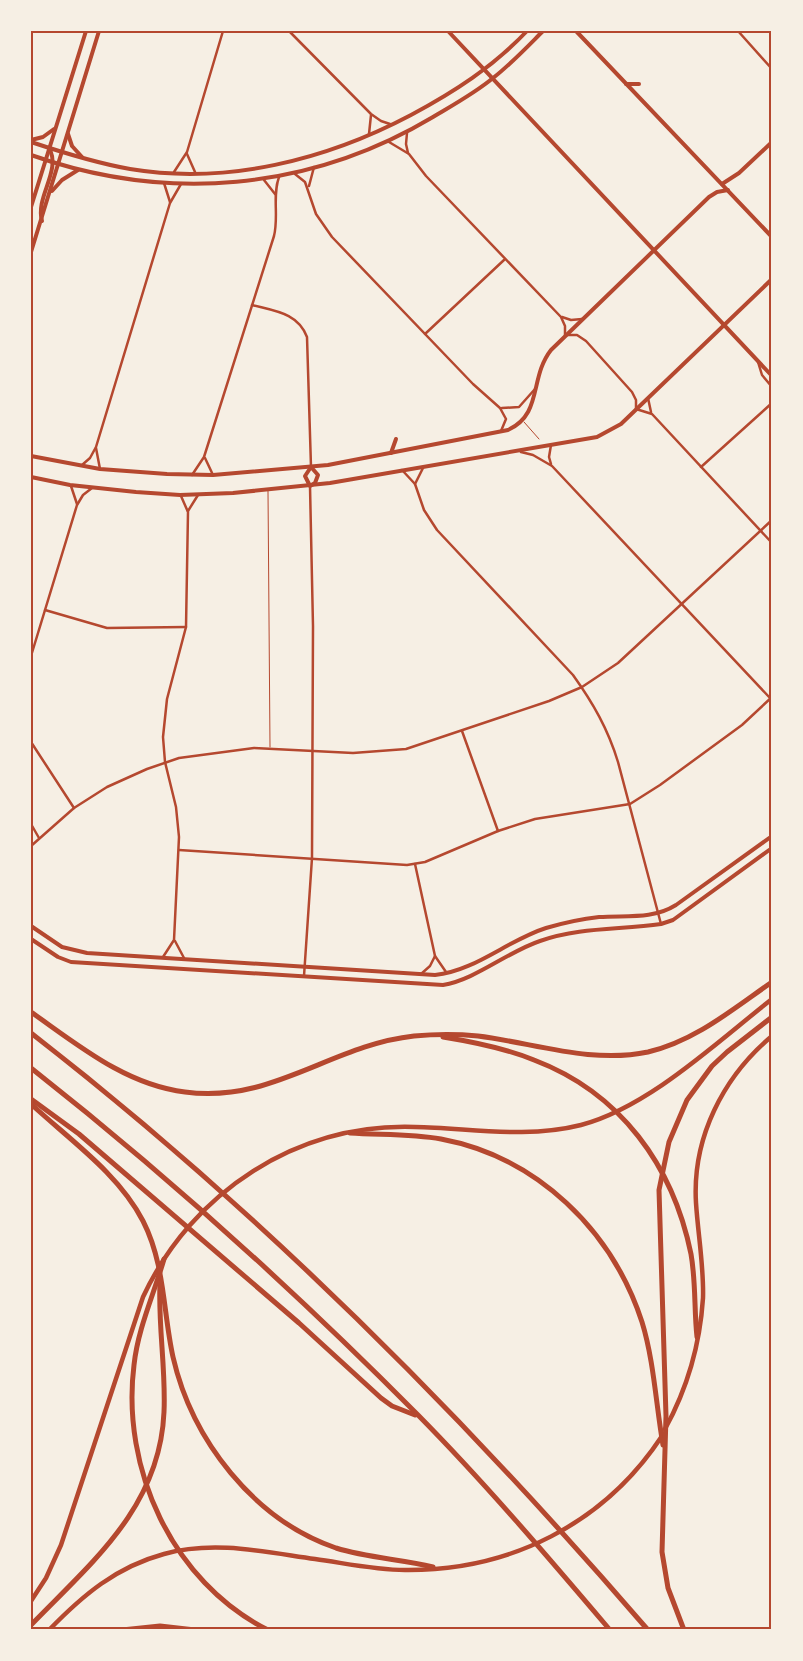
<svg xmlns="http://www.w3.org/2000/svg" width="803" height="1661" font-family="'Public Sans',sans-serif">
<rect width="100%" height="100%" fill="#f6efe4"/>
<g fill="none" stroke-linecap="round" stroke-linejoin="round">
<!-- service -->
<g stroke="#b5482f" stroke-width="1">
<path d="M524 422 539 439"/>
<path d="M268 491 270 747"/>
</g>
<!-- minor -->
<g stroke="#b5482f" stroke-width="2.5">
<path d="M289 31 371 114 381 121 390 124"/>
<path d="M738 31 772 69"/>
<path d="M407 133 406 144 408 153"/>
<path d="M369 134 371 115"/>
<path d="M389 142 409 154 426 176 561 317 565 326V335H577L586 341 632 392 636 400V409L652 414 772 543"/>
<path d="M187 154 195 172"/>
<path d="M174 172 187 152 223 31"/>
<path d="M295 174 305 182 316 214 332 237 473 384 500 408 506 419 501 431"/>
<path d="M264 180 275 194"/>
<path d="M164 183 170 202"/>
<path d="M309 186 314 167"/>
<path d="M252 305C275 311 298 313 307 337L311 467"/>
<path d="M562 317 571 320 582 319"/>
<path d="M425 334 504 260"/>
<path d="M758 362 762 375 772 387"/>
<path d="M648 398 651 412"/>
<path d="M502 408 519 407 535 389"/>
<path d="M96 448 100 469"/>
<path d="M521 452 533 455 552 466 770 698"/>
<path d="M205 458 213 475"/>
<path d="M551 464 549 457 551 445"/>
<path d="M82 465 90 458 96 447 170 203 181 184"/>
<path d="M701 467 772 403"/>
<path d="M402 470 415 484 424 510 437 530 573 675C593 703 608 729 618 762L661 924"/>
<path d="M192 475 204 457 274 236C279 216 272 196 279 177"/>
<path d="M415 484 423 468"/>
<path d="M71 486 77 504"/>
<path d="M188 511 198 495"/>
<path d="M45 610 107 628 186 627"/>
<path d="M31 656 77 505 83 495 92 488"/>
<path d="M462 731 498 831"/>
<path d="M31 742 74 808"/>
<path d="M31 824 39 838"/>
<path d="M31 846 74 808 107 787 147 769 179 758 254 748 353 753 406 749 549 701 582 687 618 663 772 520"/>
<path d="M179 850 407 865 425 862 498 831 535 819 630 804 660 785 742 725 772 697"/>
<path d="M415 864 435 956 446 972"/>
<path d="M175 941 184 958"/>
<path d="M163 957 174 940 179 837 176 807 165 762 163 737 167 699 186 627 188 512 181 496"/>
<path d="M421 974 430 966 435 956"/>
<path d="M304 976 312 858 313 626 310 486"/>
</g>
<!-- tertiary -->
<g stroke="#b5482f" stroke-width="4">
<path d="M448 31 772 376"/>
<path d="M576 31 772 237"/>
<path d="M626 84H639"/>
<path d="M68 134 72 146 82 157"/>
<path d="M31 140 43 137 54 129"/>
<path d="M31 142C64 153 96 163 130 169 227 185 326 160 411 115 454 92 493 67 527 31"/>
<path d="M31 155C167 203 309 191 433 117 453 105 475 93 493 78 511 64 527 47 543 31"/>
<path d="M722 184 739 173 772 142"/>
<path d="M52 191 62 180 78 170"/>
<path d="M31 207 86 31"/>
<path d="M42 221C35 197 62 170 49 148"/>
<path d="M31 252 99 31"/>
<path d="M391 453 396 439"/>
<path d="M31 456 100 469 167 474 213 475 328 465 508 430C543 414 529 378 551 350L709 197 717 192 728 190"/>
<path d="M311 467 318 475 315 483 310 486 305 476Z"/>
<path d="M31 477 70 485 136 492 180 495 233 493 330 483 597 437 621 424 772 279"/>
<path d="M31 926 62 947 87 953 435 975C475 971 508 940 546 928 563 923 581 919 599 917 626 915 652 920 676 905L772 836"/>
<path d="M31 939 58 957 71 962 443 985C475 980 507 952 540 941 580 927 620 930 661 924L673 920 772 848"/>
</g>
<!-- primary -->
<g stroke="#b5482f" stroke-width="4.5">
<path d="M665 1429C687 1389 700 1344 703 1298 704 1267 698 1234 696 1203 692 1138 723 1077 772 1036"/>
<path d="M31 1601 46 1578 61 1545 143 1297C192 1192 297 1123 415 1127 470 1128 526 1139 581 1125 649 1107 717 1042 772 999"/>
<path d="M49 1630C83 1595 116 1567 164 1554 214 1540 265 1552 315 1559 344 1563 375 1570 405 1570 510 1571 604 1524 662 1436"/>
</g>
<!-- motorway -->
<g stroke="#b5482f" stroke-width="5">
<path d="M31 1012C78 1045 126 1085 185 1092 272 1104 331 1045 414 1036 436 1034 457 1034 478 1036 534 1043 591 1064 648 1052 695 1041 733 1009 772 982"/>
<path d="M31 1033C258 1209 461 1413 648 1630"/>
<path d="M443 1037C474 1042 505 1048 534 1060 621 1093 673 1166 691 1254 696 1282 694 1310 697 1337"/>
<path d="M31 1068C167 1175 296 1292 418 1415 485 1483 548 1557 610 1630"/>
<path d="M31 1099 79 1134 299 1323 381 1398 392 1406 415 1415"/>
<path d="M31 1104C70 1140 119 1174 143 1221 165 1264 163 1312 173 1357 192 1440 254 1520 336 1548 368 1558 401 1559 433 1567"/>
<path d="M350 1133C380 1135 412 1134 441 1139 537 1157 612 1230 642 1322 654 1361 656 1405 663 1445"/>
<path d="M164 1259C154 1294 138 1328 134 1365 121 1468 172 1582 268 1630"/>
<path d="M31 1625C92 1562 160 1507 164 1412 166 1369 158 1326 160 1283"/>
<path d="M122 1630 160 1626 195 1630"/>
<path d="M684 1630 668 1588 662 1552 666 1416 659 1190 669 1142 687 1100 712 1066 727 1052 772 1017"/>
</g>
</g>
<!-- border -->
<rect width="803" height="1661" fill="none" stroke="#f6efe4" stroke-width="65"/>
<rect x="32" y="32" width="738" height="1596" fill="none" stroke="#b5482f" stroke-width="2"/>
</svg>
